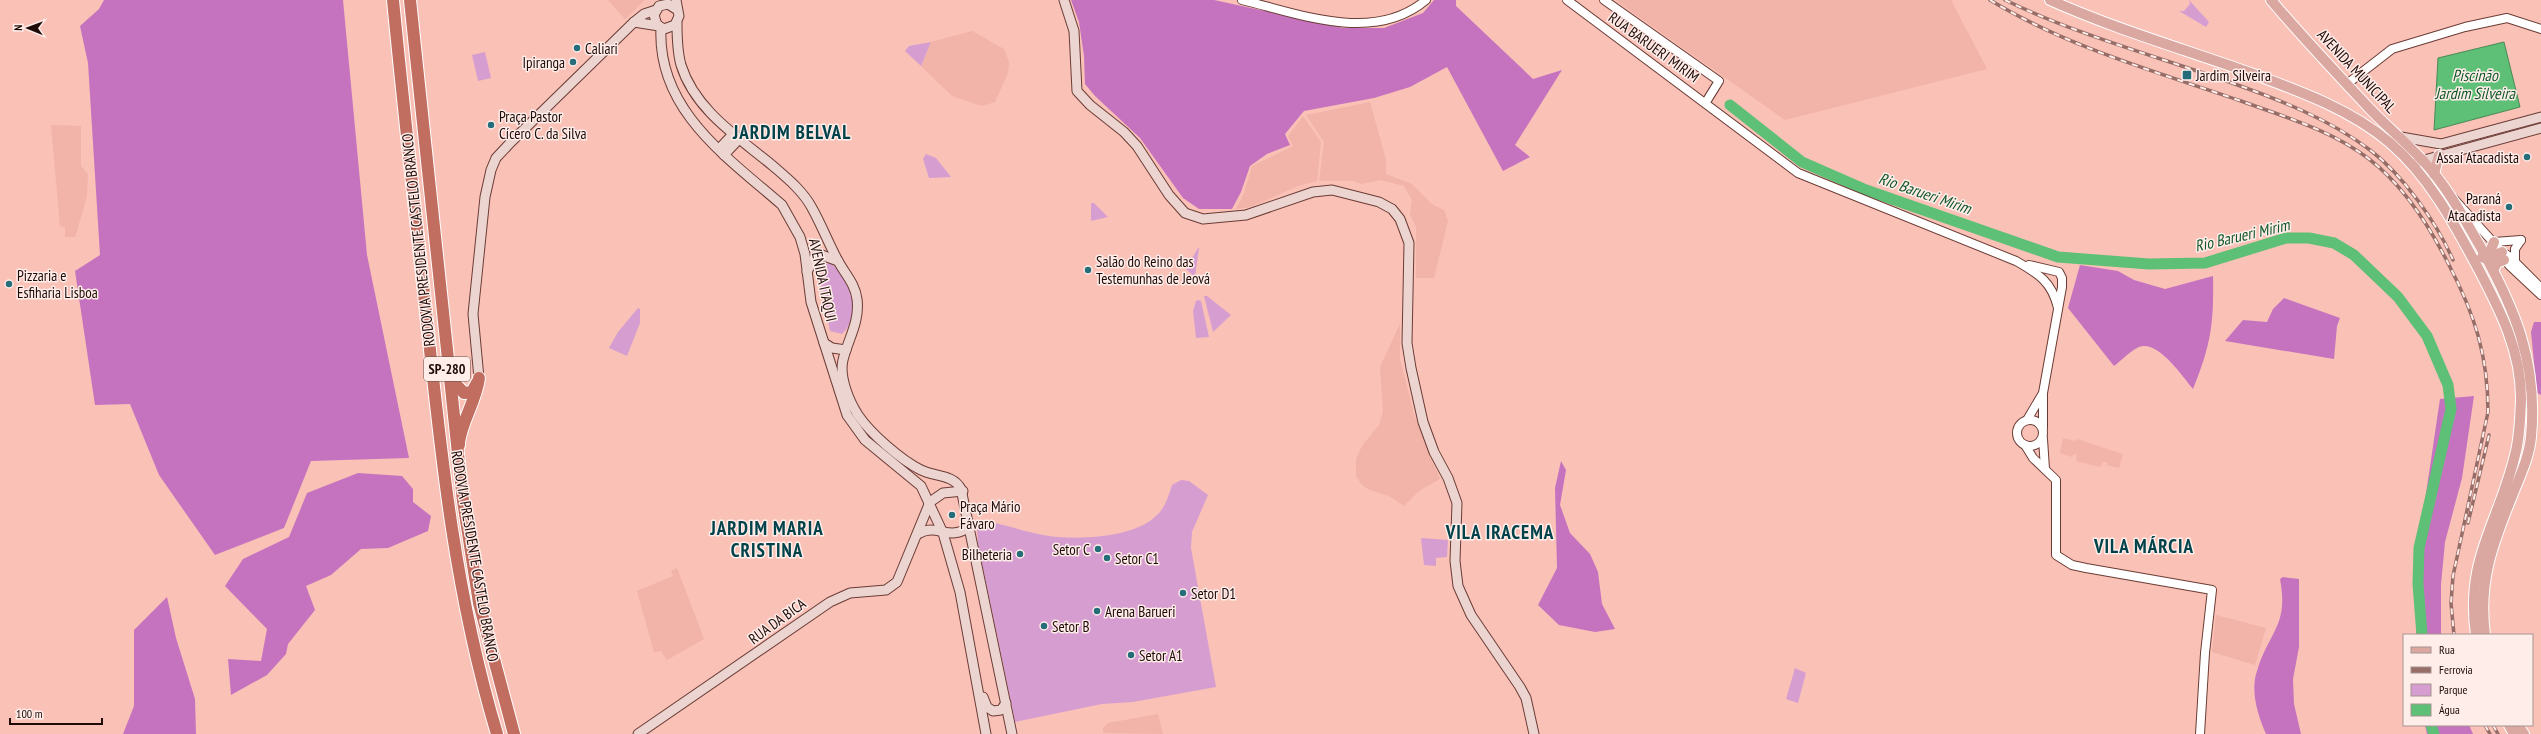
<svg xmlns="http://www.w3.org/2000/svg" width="2541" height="734" font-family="'PT Sans Narrow',sans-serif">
<rect width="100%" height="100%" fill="#fac1b7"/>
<!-- built -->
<g fill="#f2b3a8">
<path d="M608 0H645L625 19Z"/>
<path d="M1615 0H1951L1987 69 1785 120Z"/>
<path d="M972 31 1004 49 1009 62 1008 73 995 102 982 106 952 96 921 66 931 42Z"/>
<path d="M1370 102 1386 160V174L1412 184 1433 205 1444 210 1448 221 1434 278H1416V227L1410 215 1412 200 1404 186 1381 180 1361 184 1354 181H1319L1324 142 1306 115Z"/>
<path d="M1303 116 1321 142 1317 181 1298 186 1251 207 1236 209 1244 193 1252 166 1293 146 1288 136Z"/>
<path d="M51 125 81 126V166L88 174 87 197 75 237H65V227L60 226Z"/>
<path d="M1400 324V359L1414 414 1440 479 1419 491 1404 506 1391 497 1368 489 1362 485 1356 476V459L1362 446 1379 425 1383 412 1380 367Z"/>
<path d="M2063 438 2075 441 2077 439 2123 454 2119 468 2107 465V462H2103L2100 467 2076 461 2077 455 2073 454 2072 457 2060 453Z"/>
<path d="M677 568 704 639 667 660 661 651 654 652 637 591 673 576 671 571Z"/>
<path d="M2216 615 2266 628 2255 665 2212 652Z"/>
<path d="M1158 714 1163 734 1103 733V728L1108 723Z"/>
</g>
<!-- green -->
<g fill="#d69ed0">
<path d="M2189 0 2209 22 2206 27 2179 11H2184L2190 4Z"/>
<path d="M931 42 921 66 905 51 909 46Z"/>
<path d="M485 52 491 78 478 81 472 55Z"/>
<path d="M926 154 936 158 951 177 929 178 923 159Z"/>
<path d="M1091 203H1094L1108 217 1091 221Z"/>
<path d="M1198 248H1199L1195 277 1186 269Z"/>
<path d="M830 262C849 279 864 313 842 334L830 331 821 286 823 266Z"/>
<path d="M1204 296H1207L1231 315 1213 332Z"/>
<path d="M1198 300 1201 301 1209 337 1196 338 1193 311 1196 301Z"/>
<path d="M638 308 640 309V323L627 356 609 348 618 332Z"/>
<path d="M1181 480 1189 481 1208 495 1192 532 1191 548 1216 687 1133 702 1102 704 1015 722 978 544 977 529 983 523 990 522C1010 526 1029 533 1049 536 1079 540 1135 538 1157 515 1165 508 1169 495 1172 485Z"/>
<path d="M1421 538 1448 540 1447 557 1436 558V566L1424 565Z"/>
<path d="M1795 668 1806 673 1798 703 1786 699Z"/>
</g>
<!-- forest -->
<g fill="#c573bf">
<path d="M104 0H343L367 255 409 458 311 461 284 528 215 555 159 475 130 404 95 405 75 271 100 255 88 63 80 26 99 9Z"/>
<path d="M1071 0H1214L1343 28H1384L1423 13 1434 0H1456V6L1533 79 1562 70 1515 145 1530 157 1503 171 1447 67 1410 87 1374 98 1304 111 1285 134 1290 145 1267 154 1250 166 1241 192 1232 209H1199L1183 198 1140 138 1095 96 1085 84 1084 56 1079 22Z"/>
<path d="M2080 265 2118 271 2134 280 2165 289 2213 276C2214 323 2211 345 2193 389 2182 376 2158 340 2139 347 2130 351 2122 360 2114 366L2068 308Z"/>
<path d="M2284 298 2340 318 2337 326 2334 359 2225 341 2243 320 2267 322 2273 309Z"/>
<path d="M2534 322H2541V395L2537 393 2531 332Z"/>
<path d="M2474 396 2462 478 2445 542 2441 584V635H2416V561L2440 399Z"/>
<path d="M1561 461 1566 470 1560 505 1570 533 1590 554 1598 572 1602 604 1615 629 1595 632 1559 625 1538 605 1557 568 1555 488Z"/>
<path d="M358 473 402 476 413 489V502L431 516 428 531 388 548 361 549 331 575 306 586 315 610 288 644 286 654 267 675 231 695 228 659 261 661 267 629 225 586 243 559 289 537 307 493Z"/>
<path d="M2283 577 2299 579V647L2293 679 2294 704 2301 734H2266C2258 716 2250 691 2257 671 2269 631 2289 626 2280 579Z"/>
<path d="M167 597 176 638 195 699 196 734H123L134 706V630Z"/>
<path d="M2425 725H2469L2473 734H2427Z"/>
</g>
<!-- water -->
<path fill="#5dc076" stroke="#4a8a55" d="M2504 42 2520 107 2434 130 2438 58Z"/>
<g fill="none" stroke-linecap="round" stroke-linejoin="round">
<!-- river -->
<g stroke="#5dc076" stroke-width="11">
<path d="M1730 105 1802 162 1866 190 2058 257 2149 264 2205 263 2286 238H2309L2334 243 2354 255 2398 297 2427 336 2448 385 2451 409 2419 548 2418 584 2422 635"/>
<path d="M2431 725 2434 734"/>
</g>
<defs>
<g id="tertiary">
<path d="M1242 0C1300 14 1374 44 1426 0"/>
<path d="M1567 0 1798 173 2016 261C2039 274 2052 282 2058 308"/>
<path d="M1604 0 1719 81 1706 102"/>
<path d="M2347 84 2392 49 2465 27 2507 18 2541 29"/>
<path d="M2454 199 2502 252 2509 256 2541 288"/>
<path d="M2494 242 2521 240"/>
<path d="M2503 254 2509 265 2541 295"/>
<path d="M2515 262V249L2521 240"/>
<circle cx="2030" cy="433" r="13"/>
<path d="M2027 420 2043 393 2062 287V278L2059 272 2029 265"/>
<path d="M2043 428V394"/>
<path d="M2043 439 2045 469"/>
<path d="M2025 445 2033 458 2056 480V555L2072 565 2086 568 2212 590 2205 653 2200 734"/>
</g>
<g id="secondary">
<path d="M1064 0 1074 31 1077 91 1090 105 1124 132 1137 146 1169 195 1185 213 1203 219 1246 215 1313 192 1332 190 1379 202 1392 209 1400 219 1409 243 1407 343 1411 368 1423 422 1434 452 1448 478 1457 503 1455 561 1458 586 1471 615 1520 687 1526 698 1534 734"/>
<path d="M676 9 668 4 659 6 654 15 657 25 664 29 675 25 679 16 676 0"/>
<path d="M634 22 659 26"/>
<path d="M677 23C677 36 677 51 681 65 695 110 738 137 773 166 787 178 803 191 812 208 821 224 828 242 837 259 844 273 855 283 857 299 860 322 848 339 843 360 839 377 849 401 858 415 871 434 901 460 921 470 935 477 953 474 961 489L1012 734"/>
<path d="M661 28C657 110 727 157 782 205L800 237 805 254 811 302 847 415 865 440 921 486 943 533 960 592 986 734"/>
<path d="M2401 137 2441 144 2541 117"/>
<path d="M719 149 734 133"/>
<path d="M724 155 740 138"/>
<path d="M2417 162 2541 128"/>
<path d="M807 272 814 258 819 254 838 261"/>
<path d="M824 343 832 348 846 350"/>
<path d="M479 378 473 314 485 197 491 170 496 158 511 142 634 22 644 14 656 10"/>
<path d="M930 502 943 493 963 491"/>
<path d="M918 534C938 522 949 543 970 526"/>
<path d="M983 697 987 707 993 711 1001 710 1006 703"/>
<path d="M638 734 830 602 850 593 886 590 897 582 930 502"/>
</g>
<g id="primary">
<path d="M2050 0C2117 30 2187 50 2256 75 2302 92 2351 110 2389 142 2429 176 2454 223 2478 268 2500 310 2522 352 2521 401 2520 419 2520 437 2515 455 2499 523 2465 558 2476 635"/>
<path d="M2271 0C2302 37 2336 73 2370 109 2390 130 2413 148 2432 171 2451 194 2465 220 2480 246 2515 309 2538 363 2531 437 2529 458 2519 478 2512 496 2492 545 2478 582 2485 635"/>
<path d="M2434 174 2439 155"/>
<path d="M2482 257 2487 259 2502 252"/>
<path d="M2487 259 2494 242"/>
<path d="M2493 270 2497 263 2504 260"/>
<path d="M2509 725 2514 734"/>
<path d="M2518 725 2524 734"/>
</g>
<g id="motorway">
<path d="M393 0C403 104 415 208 426 312 441 456 455 594 497 734"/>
<path d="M410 0 463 501 479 603 514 734"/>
<path d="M448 376 464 393 472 392 477 383"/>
<path d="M459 445C459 426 476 402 479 378"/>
</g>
</defs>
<!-- tertiary casing -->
<use href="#tertiary" stroke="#6b3c35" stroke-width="10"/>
<!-- secondary casing -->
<use href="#secondary" stroke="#6b3c35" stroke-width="11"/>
<!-- primary casing -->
<use href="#primary" stroke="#fff" stroke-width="12"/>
<!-- motorway casing -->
<use href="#motorway" stroke="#fff" stroke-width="14"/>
<!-- tertiary -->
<use href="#tertiary" stroke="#fff" stroke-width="8"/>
<!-- secondary -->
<use href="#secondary" stroke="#ecd4d0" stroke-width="9"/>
<!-- primary -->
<use href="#primary" stroke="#daa8a0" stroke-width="10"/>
<!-- motorway -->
<use href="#motorway" stroke="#c16e61" stroke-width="12"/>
<defs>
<g id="rail">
<path d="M1990 0C2067 47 2157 72 2241 101 2285 117 2331 130 2369 159 2403 185 2430 227 2449 265 2475 315 2488 356 2488 412L2453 576 2451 603 2454 635"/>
<path d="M2005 0C2077 35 2156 56 2232 83 2280 100 2329 119 2370 150 2403 175 2437 223 2453 260"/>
<path d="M2468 523 2489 435"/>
<path d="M2485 725 2490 734"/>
<path d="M2493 725 2498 734"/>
</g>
</defs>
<!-- rail casing -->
<use href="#rail" stroke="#966e67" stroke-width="3.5"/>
<!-- rail -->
<use href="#rail" stroke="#ffedea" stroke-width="2" stroke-dasharray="6" stroke-linecap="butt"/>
</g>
<!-- markers -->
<g fill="#256d79" stroke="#ffedea" stroke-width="1.5">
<circle cx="577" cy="48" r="4"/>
<circle cx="573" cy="62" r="4"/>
<rect x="2182" y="70" width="10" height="10" rx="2"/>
<circle cx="491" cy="125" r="4"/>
<circle cx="2527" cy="157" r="4"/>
<circle cx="2509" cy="207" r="4"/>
<circle cx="1088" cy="270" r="4"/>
<circle cx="9" cy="284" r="4"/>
<circle cx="952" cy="515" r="4"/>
<circle cx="1098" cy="549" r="4"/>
<circle cx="1020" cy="554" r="4"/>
<circle cx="1107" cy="558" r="4"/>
<circle cx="1183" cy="593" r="4"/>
<circle cx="1097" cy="611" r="4"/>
<circle cx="1044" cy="626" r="4"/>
<circle cx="1131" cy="655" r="4"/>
</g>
<g text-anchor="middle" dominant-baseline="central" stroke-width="3" stroke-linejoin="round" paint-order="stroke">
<!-- shield labels -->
<rect fill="#ffedea" stroke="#624f4c" stroke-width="1" x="424" y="357" width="46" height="24" rx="3"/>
<g font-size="14" font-weight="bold" fill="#1e0b08">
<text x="447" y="369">SP-280</text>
</g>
<!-- street labels -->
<g font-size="15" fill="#1e0b08" stroke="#ffedea">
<text transform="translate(1654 47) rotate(36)">RUA BARUERI MIRIM</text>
<text transform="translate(2357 71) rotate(47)">AVENIDA MUNICIPAL</text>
<text transform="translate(418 240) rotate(-96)">RODOVIA PRESIDENTE CASTELO BRANCO</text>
<text transform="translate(823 280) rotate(78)">AVENIDA ITAQUI</text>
<text transform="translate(475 556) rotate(80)">RODOVIA PRESIDENTE CASTELO BRANCO</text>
<text transform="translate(777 621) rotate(-36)">RUA DA BICA</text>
</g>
<!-- poi labels -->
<g font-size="15" fill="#1e0b08" stroke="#ffedea" text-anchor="start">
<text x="585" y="48">Caliari</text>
<text x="565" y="62" text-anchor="end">Ipiranga</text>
<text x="2196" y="75">Jardim Silveira</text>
<text x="499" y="116">Praça Pastor<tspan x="499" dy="17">Cícero C. da Silva</tspan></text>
<text x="2519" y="157" text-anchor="end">Assaí Atacadista</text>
<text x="2501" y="198" text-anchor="end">Paraná<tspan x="2501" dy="17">Atacadista</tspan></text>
<text x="1096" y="261">Salão do Reino das<tspan x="1096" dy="17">Testemunhas de Jeová</tspan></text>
<text x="17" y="275">Pizzaria e<tspan x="17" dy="17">Esfiharia Lisboa</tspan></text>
<text x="960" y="506">Praça Mário<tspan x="960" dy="17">Fávaro</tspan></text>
<text x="1090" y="549" text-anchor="end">Setor C</text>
<text x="1012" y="554" text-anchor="end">Bilheteria</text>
<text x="1115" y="558">Setor C1</text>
<text x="1191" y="593">Setor D1</text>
<text x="1105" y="611">Arena Barueri</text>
<text x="1052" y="626">Setor B</text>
<text x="1139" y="655">Setor A1</text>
</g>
<!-- water labels -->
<g font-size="16" font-style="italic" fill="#105828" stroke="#ffedea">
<text x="2475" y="75">Piscinão<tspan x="2475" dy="18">Jardim Silveira</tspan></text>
<text transform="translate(1925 193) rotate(19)">Rio Barueri Mirim</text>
<text transform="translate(2242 235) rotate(-13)">Rio Barueri Mirim</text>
</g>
<!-- district labels -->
<g font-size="19" font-weight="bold" letter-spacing="1" fill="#00424a" stroke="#ffedea">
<text x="792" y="132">JARDIM BELVAL</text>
<text x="767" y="528">JARDIM MARIA<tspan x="767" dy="22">CRISTINA</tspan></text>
<text x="1500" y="532">VILA IRACEMA</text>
<text x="2144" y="546">VILA MÁRCIA</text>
</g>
</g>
<!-- legend -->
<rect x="2403" y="634" width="130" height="92" fill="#ffedea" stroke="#a59390"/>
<rect x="2411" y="647" width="20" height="6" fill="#daa8a0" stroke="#a59390"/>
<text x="2439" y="654" font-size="12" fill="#1e0b08">Rua</text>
<rect x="2411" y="667" width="20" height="6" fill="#966e67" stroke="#a59390"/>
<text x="2439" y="674" font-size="12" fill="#1e0b08">Ferrovia</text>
<rect x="2411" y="684" width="20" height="12" fill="#d69ed0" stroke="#a59390"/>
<text x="2439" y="694" font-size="12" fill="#1e0b08">Parque</text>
<rect x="2411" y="704" width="20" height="12" fill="#5dc076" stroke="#a59390"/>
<text x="2439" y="714" font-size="12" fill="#1e0b08">Água</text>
<!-- north arrow -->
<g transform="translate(28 28) rotate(271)" stroke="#ffedea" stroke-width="3" paint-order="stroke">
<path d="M0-3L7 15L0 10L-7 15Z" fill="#1e0b08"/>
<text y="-6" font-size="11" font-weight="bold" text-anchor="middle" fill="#1e0b08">N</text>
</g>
<!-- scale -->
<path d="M10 718v6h92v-6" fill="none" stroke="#1e0b08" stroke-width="2"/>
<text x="16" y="718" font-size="12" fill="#1e0b08" stroke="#ffedea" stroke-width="3" paint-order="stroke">100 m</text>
</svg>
